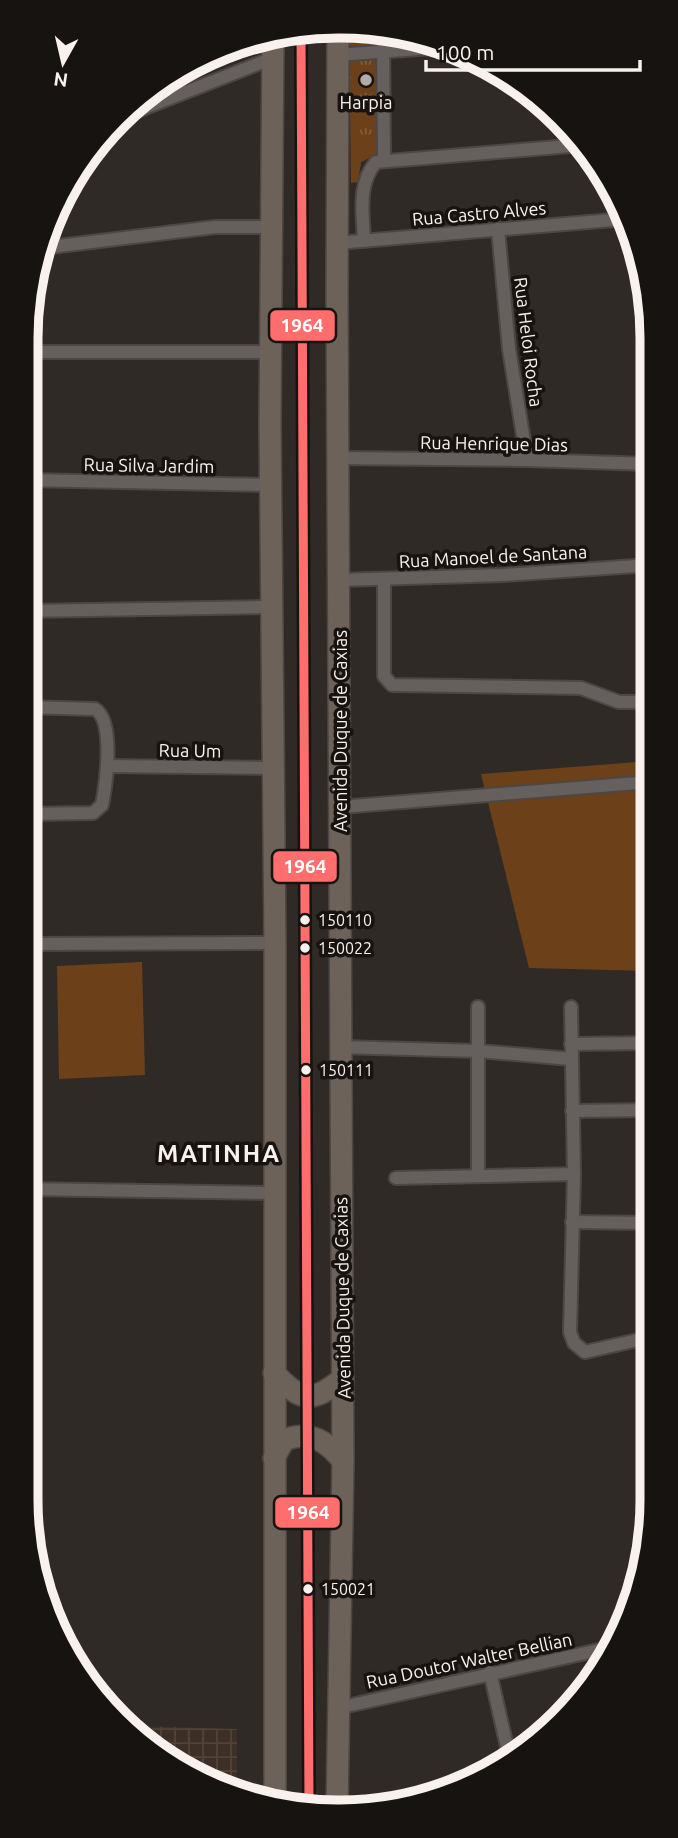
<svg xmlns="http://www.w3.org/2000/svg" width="678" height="1838" font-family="Ubuntu,sans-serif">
<defs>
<pattern id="industrial-grid" width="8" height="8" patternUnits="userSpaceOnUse" patternTransform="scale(1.75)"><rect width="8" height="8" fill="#3d2f25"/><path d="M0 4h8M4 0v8" fill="none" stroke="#50433a"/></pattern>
<pattern id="park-tufts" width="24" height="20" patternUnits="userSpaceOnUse" patternTransform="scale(1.75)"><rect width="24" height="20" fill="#6c4019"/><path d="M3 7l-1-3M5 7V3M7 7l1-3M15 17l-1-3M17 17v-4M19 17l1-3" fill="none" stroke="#825c3b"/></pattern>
</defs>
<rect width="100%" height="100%" fill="#2f2a26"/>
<!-- industrial -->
<path fill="url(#industrial-grid)" d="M130 1726 237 1729V1788L183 1770Z"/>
<!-- green -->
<g fill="#6c4019">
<path d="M650 761 651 971 529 968 481 774Z"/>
<path d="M142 962 145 1075 59 1079 57 966Z"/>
</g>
<!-- park -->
<path fill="url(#park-tufts)" d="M349 32 376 34V155L361 162 358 182 351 183Z"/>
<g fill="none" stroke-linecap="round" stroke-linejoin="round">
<defs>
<g id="minor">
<path d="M383 35 384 160"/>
<path d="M338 55 444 47"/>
<path d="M132 113 273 58"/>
<path d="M498 229 509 349 527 460"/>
<path d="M364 241C363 214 357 184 376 162L582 145"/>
<path d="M337 243 625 219"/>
<path d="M42 248 215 227H271"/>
<path d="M26 352H271"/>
<path d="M339 458 527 460 649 464"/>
<path d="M26 480 271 485"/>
<path d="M384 579V676L392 685 581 688 619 702H650"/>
<path d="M339 580 504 575 650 565"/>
<path d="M26 611 272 607"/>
<path d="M26 707 95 709C115 721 106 784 102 805L93 813 26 814"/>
<path d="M107 766 273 768"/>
<path d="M341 807 650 782"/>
<path d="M26 944 275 943"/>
<path d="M571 1007 574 1174 570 1332 574 1343 585 1352 651 1337"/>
<path d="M571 1044 651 1043"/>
<path d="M340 1047 479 1051 571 1059"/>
<path d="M572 1111 651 1110"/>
<path d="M478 1175V1007"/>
<path d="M396 1178 574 1174"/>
<path d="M26 1189 275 1193"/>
<path d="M572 1222 651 1223"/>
<path d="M490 1672 510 1760"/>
<path d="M338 1708 608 1648"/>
</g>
<g id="trunk">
<path d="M273 37 270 423 275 943V1801"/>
<path d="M274 1373C301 1402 312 1404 343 1378"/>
<path d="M274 1458 284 1440C310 1430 327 1441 343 1461"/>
<path d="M337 1808 343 1461 337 297 338 32"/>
</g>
</defs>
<!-- minor casing -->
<use href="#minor" stroke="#4c4744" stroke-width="16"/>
<!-- trunk casing -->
<use href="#trunk" stroke="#4c4744" stroke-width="24"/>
<!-- minor -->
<use href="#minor" stroke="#65605d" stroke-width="12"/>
<!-- trunk -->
<use href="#trunk" stroke="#6c625a" stroke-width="21"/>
<defs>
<path id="bus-1" d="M301 29 309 1809"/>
</defs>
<!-- bus-1 casing -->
<use href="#bus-1" stroke="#171310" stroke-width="14"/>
<!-- bus-1 -->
<use href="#bus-1" stroke="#ff6d6d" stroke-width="9"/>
</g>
<!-- markers -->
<circle fill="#b2aba7" stroke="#171310" stroke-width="2.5" cx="366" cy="80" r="7"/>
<g fill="#f8f1ed" stroke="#171310" stroke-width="2.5">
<circle cx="305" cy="920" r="6"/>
<circle cx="305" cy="948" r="6"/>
<circle cx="306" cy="1070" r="6"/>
<circle cx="308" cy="1589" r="6"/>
</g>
<g text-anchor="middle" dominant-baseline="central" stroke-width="7" stroke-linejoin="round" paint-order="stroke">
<!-- bus labels -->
<g font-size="16" fill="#f8f1ed" stroke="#171310" text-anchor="start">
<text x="318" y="920">150110</text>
<text x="318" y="948">150022</text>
<text x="319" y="1070">150111</text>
<text x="321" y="1589">150021</text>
</g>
<!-- poi labels -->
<g font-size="18" fill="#f8f1ed" stroke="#171310">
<text x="366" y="102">Harpia</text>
</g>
<!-- street labels -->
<g font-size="18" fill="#f8f1ed" stroke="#171310">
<text transform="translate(479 213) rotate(-5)">Rua Castro Alves</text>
<text transform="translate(529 342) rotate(83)">Rua Heloi Rocha</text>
<text transform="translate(494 443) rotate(1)">Rua Henrique Dias</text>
<text transform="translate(149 465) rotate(1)">Rua Silva Jardim</text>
<text transform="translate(493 556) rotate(-3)">Rua Manoel de Santana</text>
<text transform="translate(340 731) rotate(-90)">Avenida Duque de Caxias</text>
<text transform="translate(190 750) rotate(1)">Rua Um</text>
<text transform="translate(342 1298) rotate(-91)">Avenida Duque de Caxias</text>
<text transform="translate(469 1660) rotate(-12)">Rua Doutor Walter Bellian</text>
</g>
<!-- district labels -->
<g font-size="24" font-weight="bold" letter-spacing="2" fill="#f8f1ed" stroke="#171310">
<text x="219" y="1153">MATINHA</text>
</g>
</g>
<!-- crop -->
<path d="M0 0H678V1838H0ZM338 38H340A300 300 0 0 1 640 338V1500A300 300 0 0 1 340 1800H338A300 300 0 0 1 38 1500V338A300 300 0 0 1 338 38Z" fill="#171310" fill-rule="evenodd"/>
<path fill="none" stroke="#f8f1ed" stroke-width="9" d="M338 38H340A300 300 0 0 1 640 338V1500A300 300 0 0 1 340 1800H338A300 300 0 0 1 38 1500V338A300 300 0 0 1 338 38Z"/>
<g stroke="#171310" stroke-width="2.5">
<rect x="269" y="309" width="67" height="33" rx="7" fill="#ff6d6d"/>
<rect x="272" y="850" width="66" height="33" rx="7" fill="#ff6d6d"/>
<rect x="274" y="1496" width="67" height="33" rx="7" fill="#ff6d6d"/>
</g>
<g font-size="19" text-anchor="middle" font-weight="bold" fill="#fff">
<text x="302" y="332">1964</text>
<text x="305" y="873">1964</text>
<text x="308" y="1519">1964</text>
</g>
<!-- north arrow -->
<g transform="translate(63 63) rotate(188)" stroke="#171310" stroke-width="5" paint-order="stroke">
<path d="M0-5L12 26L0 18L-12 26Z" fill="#f8f1ed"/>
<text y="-10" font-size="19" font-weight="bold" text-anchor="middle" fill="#f8f1ed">N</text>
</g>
<!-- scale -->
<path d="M426 60v10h214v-10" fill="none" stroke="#f8f1ed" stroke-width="3.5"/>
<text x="436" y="60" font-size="21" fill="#f8f1ed" stroke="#171310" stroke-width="5" paint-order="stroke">100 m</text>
</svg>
